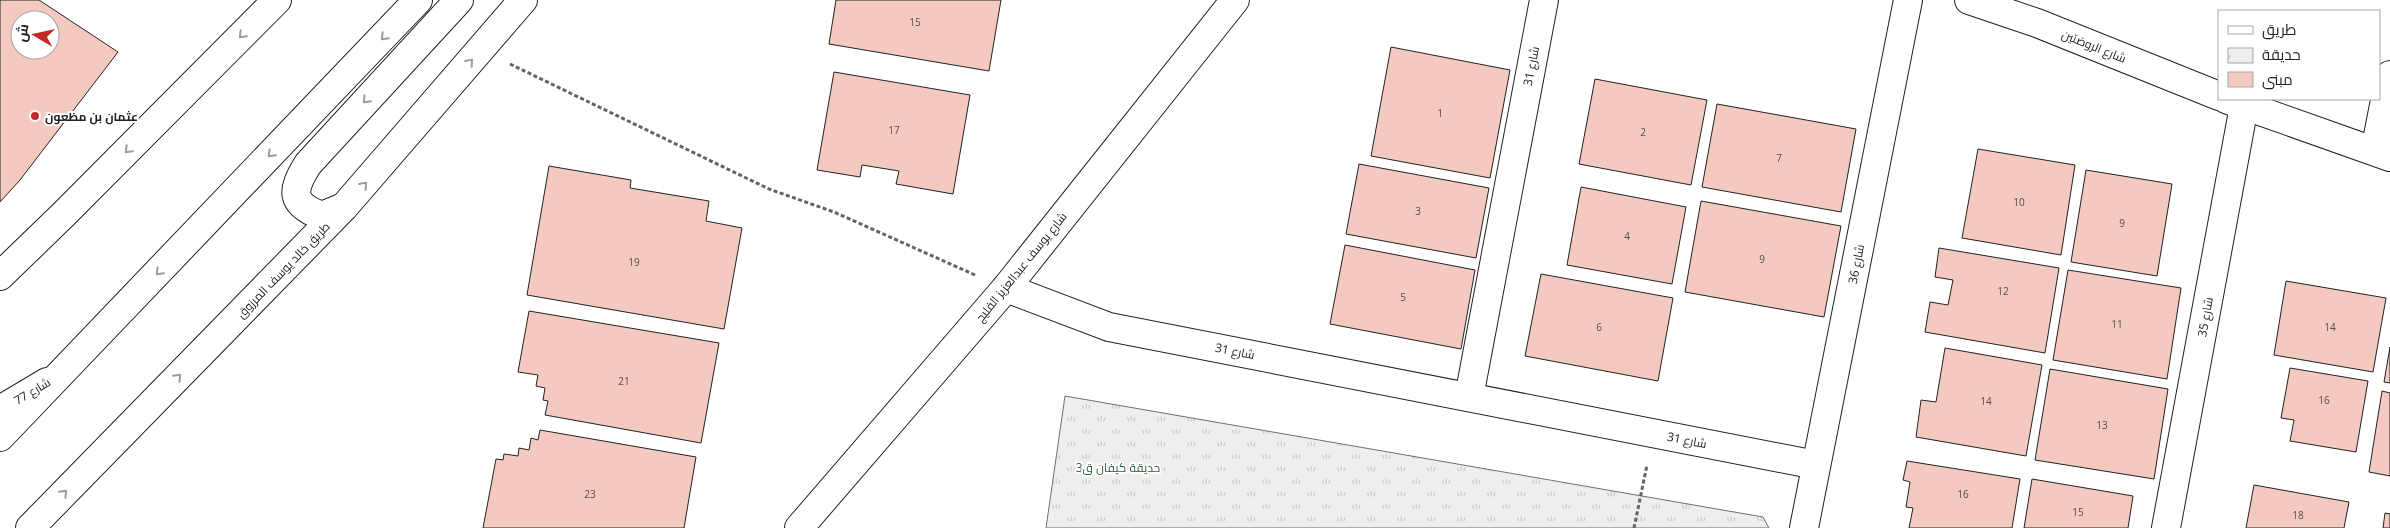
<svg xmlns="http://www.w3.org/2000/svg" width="2390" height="528" font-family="'Open Sans',Cairo,sans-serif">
<defs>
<pattern id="park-tufts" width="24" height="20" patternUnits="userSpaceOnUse" patternTransform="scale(1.25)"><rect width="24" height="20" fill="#eee"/><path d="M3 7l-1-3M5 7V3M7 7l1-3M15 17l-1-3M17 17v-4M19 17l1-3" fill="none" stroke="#ccc"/></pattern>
</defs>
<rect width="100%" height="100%" fill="#fff"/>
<!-- park -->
<path fill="url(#park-tufts)" stroke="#6f6f6f" d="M1065 396 1763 517 1769 528H1046Z"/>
<!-- building -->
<g fill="#f3c9c0" stroke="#222" fill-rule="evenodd">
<path d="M0 0H39L118 52 20 180 0 202ZM20 20H50V50H20Z"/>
<path d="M836 0H1001L989 71 829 44Z"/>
<path d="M1391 47 1510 70 1490 178 1371 156Z"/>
<path d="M834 72 970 95 953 194 896 184 899 171 862 165 860 177 817 170Z"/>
<path d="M1595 79 1707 100 1691 185 1579 164Z"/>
<path d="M1717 104 1856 129 1841 212 1702 187Z"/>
<path d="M1978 149 2075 165 2061 255 1962 238Z"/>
<path d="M1359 164 1489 188 1476 258 1346 234Z"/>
<path d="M549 166 631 180 630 188 709 201 706 221 742 228 724 329 527 295Z"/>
<path d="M2086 170 2172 184 2157 276 2071 262Z"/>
<path d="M1581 187 1686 207 1672 284 1567 265Z"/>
<path d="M1701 201 1841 226 1824 317 1685 292Z"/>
<path d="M1345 245 1475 270 1461 349 1330 324Z"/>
<path d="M1939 248 2059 268 2045 353 1925 332 1930 302 1948 305 1953 280 1935 277Z"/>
<path d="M2068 270 2181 288 2167 379 2053 360Z"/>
<path d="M1541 274 1673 298 1658 381 1525 356Z"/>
<path d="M2286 281 2386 298 2373 372 2274 355Z"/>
<path d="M529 311 719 343 701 443 545 415 548 401 543 400 545 388 536 386 538 375 518 372Z"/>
<path d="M2390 347V383L2384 382Z"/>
<path d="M1945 348 2042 365 2026 456 1916 437 1921 400 1936 402Z"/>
<path d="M2290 368 2368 381 2356 452 2290 441 2294 420 2281 418Z"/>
<path d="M2050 369 2168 389 2154 479 2035 460Z"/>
<path d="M2382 391 2390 393V476L2369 472Z"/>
<path d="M540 430 696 457 684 528H483L496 459 503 460 504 454 518 456 519 448 529 450 531 438 538 440Z"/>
<path d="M1907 461 2020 479 2012 528H1909L1913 508 1906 507 1910 482 1903 480Z"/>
<path d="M2032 479 2133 496 2128 528H2024Z"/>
<path d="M2254 485 2349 502 2344 528H2246Z"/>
<path d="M2385 513 2390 514V528H2383Z"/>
</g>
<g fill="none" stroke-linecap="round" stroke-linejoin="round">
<defs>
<g id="minor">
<path d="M1969 0 2037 23 2219 96"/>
<path d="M2226 99 2390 157"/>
<path d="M2375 151 2390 75"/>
<path d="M1006 288 1109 327 1816 465"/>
<path d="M1469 397 1544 0"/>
<path d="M0 410 47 382"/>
<path d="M799 528 1006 288 1235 0"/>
<path d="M1804 528 1908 0"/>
<path d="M2166 528 2244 106"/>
</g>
<g id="primary">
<path d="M344 207 322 216C290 204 291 191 308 164L459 0"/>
<path d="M0 437 418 0"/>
<path d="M30 528 344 207 523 0"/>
</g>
<path id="motorway" d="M0 276 64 214 277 0"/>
</defs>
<!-- minor casing -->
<use href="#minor" stroke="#222" stroke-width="30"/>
<!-- primary casing -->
<use href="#primary" stroke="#222" stroke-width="30"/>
<!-- motorway casing -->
<use href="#motorway" stroke="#222" stroke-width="30"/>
<!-- path -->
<g stroke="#646464" stroke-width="3" stroke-dasharray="4 2.5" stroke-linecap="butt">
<path d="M510 64 769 189 834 212 975 275"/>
<path d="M1634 528 1647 465"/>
</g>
<!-- minor -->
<use href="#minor" stroke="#fff" stroke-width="28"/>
<!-- primary -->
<use href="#primary" stroke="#fff" stroke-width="28"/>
<!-- motorway -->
<use href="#motorway" stroke="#fff" stroke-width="28"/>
</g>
<!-- one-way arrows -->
<defs><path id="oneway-chevron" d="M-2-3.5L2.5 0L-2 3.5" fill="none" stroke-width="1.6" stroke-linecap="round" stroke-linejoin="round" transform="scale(1.25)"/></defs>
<g stroke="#9c9c9c">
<use href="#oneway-chevron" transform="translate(242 35) rotate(135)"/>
<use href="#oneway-chevron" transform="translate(384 37) rotate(134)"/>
<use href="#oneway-chevron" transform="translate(470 62) rotate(-49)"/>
<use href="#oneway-chevron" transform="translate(366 100) rotate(133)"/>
<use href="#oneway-chevron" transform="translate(128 150) rotate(135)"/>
<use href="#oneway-chevron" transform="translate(271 154) rotate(134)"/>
<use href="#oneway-chevron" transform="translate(364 185) rotate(-49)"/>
<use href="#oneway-chevron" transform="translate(159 272) rotate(134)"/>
<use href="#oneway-chevron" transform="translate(178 377) rotate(-46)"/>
<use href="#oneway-chevron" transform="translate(64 493) rotate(-46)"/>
</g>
<!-- markers -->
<circle fill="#c62828" stroke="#fff" stroke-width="2" cx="35" cy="116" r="5"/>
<g text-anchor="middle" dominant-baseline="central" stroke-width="4" stroke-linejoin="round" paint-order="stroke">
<!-- number labels -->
<g font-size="10" fill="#564c4a">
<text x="915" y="22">15</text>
<text x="1440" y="113">1</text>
<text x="894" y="130">17</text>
<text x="1643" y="132">2</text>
<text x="1779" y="158">7</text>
<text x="2019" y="202">10</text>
<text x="1418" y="211">3</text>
<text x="2122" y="223">9</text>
<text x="1627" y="236">4</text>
<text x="1762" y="259">9</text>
<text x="634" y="262">19</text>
<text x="2003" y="291">12</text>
<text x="1403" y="297">5</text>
<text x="2117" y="324">11</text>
<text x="1599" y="327">6</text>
<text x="2330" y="327">14</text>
<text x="624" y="381">21</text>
<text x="2324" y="400">16</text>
<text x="1986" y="401">14</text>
<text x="2102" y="425">13</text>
<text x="590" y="494">23</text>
<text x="1963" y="494">16</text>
<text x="2078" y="512">15</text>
<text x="2298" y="515">18</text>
</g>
<!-- street labels -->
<g font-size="12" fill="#222" stroke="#fff">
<text transform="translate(2094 46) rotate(22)">شارع الروضتين</text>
<text transform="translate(1531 66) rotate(-79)">شارع 31</text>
<text transform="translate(1856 264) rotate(-79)">شارع 36</text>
<text transform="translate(1021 267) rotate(-51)">شارع يوسف عبدالعزيز الفليج</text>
<text transform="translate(283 270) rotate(-46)">طريق خالد يوسف المرزوق</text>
<text transform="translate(2205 317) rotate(-80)">شارع 35</text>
<text transform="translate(1235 351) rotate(11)">شارع 31</text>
<text transform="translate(32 391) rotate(-31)">شارع 77</text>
<text transform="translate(1687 440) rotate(11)">شارع 31</text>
</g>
<!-- poi labels -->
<g font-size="12" font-weight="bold" fill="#222" stroke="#fff" text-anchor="start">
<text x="45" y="116">عثمان بن مظعون</text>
</g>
<!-- park labels -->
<g font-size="12" fill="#2f5e38" stroke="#fff">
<text x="1118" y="467">حديقة كيفان ق3</text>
</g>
</g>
<!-- legend -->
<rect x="2218" y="10" width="162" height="90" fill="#ffffff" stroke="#a7a7a7"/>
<rect x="2228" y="26" width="25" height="8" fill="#ffffff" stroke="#a7a7a7"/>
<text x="2262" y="35" font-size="15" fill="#222222">طريق</text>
<rect x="2228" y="48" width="25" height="15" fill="url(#park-tufts)" stroke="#a7a7a7"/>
<text x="2262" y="60" font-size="15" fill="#222222">حديقة</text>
<rect x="2228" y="72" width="25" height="15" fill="#f3c9c0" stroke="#a7a7a7"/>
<text x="2262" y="85" font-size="15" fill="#222222">مبنى</text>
<!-- north arrow -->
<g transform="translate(35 35) rotate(279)"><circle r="24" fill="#ffffff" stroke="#a7a7a7"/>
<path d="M0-4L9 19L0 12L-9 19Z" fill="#c62828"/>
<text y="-8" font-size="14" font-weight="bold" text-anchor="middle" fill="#222222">ش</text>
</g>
</svg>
